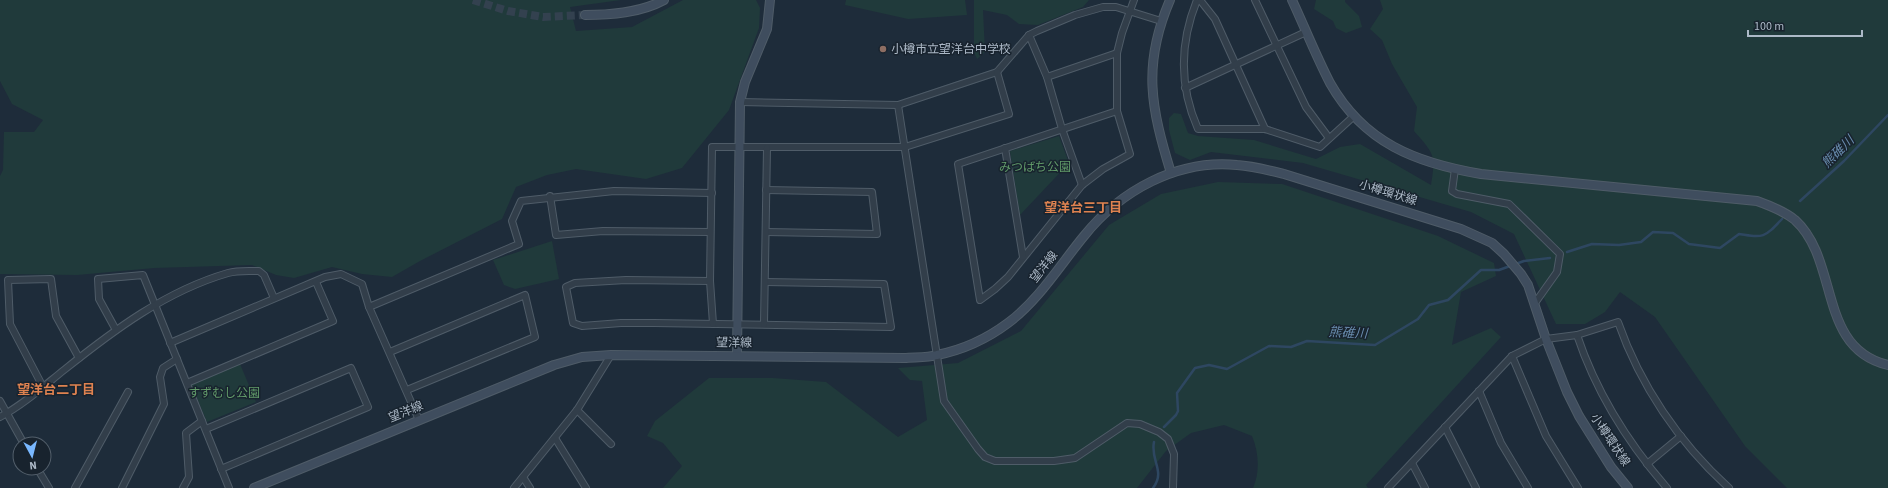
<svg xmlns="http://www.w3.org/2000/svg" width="1888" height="488" font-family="'Source Sans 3','Noto Sans JP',sans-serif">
<rect width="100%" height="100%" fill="#1e2c3a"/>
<!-- green -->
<g fill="#203a3b">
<path d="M0 0H621L570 7 576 31 632 27 683 0H756L760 8 759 28 729 110 682 168 646 179 576 169 547 175 516 187 502 219 420 261 392 277 362 274 332 267 294 278 276 275 252 265 154 268 77 275 0 274V176L3 170 4 132H34L43 120 12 104 0 81Z"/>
<path d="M846 0H965L967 15 908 19 845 5Z"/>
<path d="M974 0H1089L1083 7 1038 25 1019 24 1007 15 983 10 985 52 977 59 974 52Z"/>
<path d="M1316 0H1345V2L1359 16 1362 27 1346 33 1336 28 1333 21 1314 9Z"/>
<path d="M1380 0H1888V488H1787L1745 446 1655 317 1620 292 1605 312 1585 324H1556L1514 234 1471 212 1303 163 1211 152 1190 160 1175 153 1169 130V118L1174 113 1181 114 1188 133 1198 136 1254 140 1316 159 1340 147 1360 144 1431 185C1436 154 1434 154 1414 131L1417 107 1392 64 1382 40 1370 29 1383 9Z"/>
<path d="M1059 136 1069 163 1020 215 1010 151Z"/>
<path d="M1218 182 1282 184 1438 236 1494 263 1496 276 1461 292 1452 345 1491 328 1501 337 1366 485 1368 488H1253C1260 473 1259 452 1252 436L1224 425 1191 433 1166 451 1137 488H663L682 466 663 443 647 436 655 421 709 378H773L826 382 898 437 927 420 922 381 910 380 898 368 958 363 1021 331 1109 225 1161 194Z"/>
<path d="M552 241 559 279 515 289 504 285 493 260Z"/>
<path d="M240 364 256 402 207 422 191 384Z"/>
</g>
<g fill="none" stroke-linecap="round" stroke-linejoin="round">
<!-- stream -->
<g stroke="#2e4761" stroke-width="2.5">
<path d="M1800 201 1844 161 1888 115"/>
<path d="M1567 252 1592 244 1619 245 1641 242 1653 232 1673 233 1689 244 1720 248 1739 234C1764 238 1764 238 1782 219"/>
<path d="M1164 427 1176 415 1178 411 1177 393 1195 368 1209 365 1227 369 1269 346 1291 347 1307 341 1375 345 1418 319 1429 305 1448 300 1481 270H1499L1524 261 1550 258"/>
<path d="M1153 488C1166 471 1150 461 1154 442"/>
</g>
<!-- secondary-tunnel -->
<path stroke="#33414f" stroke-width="8" stroke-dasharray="8 4" stroke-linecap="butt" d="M473 0 508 11 543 17 585 15"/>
<defs>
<g id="street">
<path d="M1197 0C1180 42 1179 86 1198 129H1265L1320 147 1354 116"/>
<path d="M1200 0 1215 19 1265 129"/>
<path d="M1255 0 1306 107 1329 138"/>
<path d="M1029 35 1047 77 1062 129 1082 185"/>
<path d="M1047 77 1117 53"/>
<path d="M1185 88 1306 32"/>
<path d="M740 102 898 105 997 72 1029 35 1037 31 1075 15 1103 7H1116L1161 21"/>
<path d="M898 105 944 401 978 449 985 457 995 461H1054L1075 458 1127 423 1140 424 1159 432 1168 439 1174 454 1173 488"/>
<path d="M1117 111 958 164 980 300 995 289 1008 277 1082 185 1103 169 1130 154 1117 111V53L1122 33 1134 0"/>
<path d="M1005 148 1023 257"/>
<path d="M1455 169 1452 191 1457 194 1509 204 1560 254 1557 272 1535 303"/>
<path d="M550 196 556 235 603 231 710 232"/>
<path d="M766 232 877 234 872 192 766 190"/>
<path d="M710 281 626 280 575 283 566 287 573 323 582 326 621 323H654L891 327 884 284 765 282"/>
<path d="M369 307 519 244 512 221 521 201 614 191 712 193"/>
<path d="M713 324 710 281 712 147H905L1009 114 997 72"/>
<path d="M764 324 767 148"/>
<path d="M116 330 99 299 98 279 143 275 229 488"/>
<path d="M1577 335C1596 392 1628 443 1667 488"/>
<path d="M170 343 325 277 341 274 362 284 369 307 419 420"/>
<path d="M390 352 525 295 535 337 407 390"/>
<path d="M1512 356 1546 436 1578 488"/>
<path d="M187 383 333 321 316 282"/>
<path d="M43 387 10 324 8 280 51 279 56 316 79 358"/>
<path d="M1479 391 1501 443 1528 488"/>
<path d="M0 401 24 444"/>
<path d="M577 410 611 444"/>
<path d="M0 417C23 405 44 386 64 370 114 330 166 291 228 273 238 270 249 271 259 271L264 275 274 298"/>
<path d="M1445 427 1476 488"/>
<path d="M206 429 351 368 368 407 221 469"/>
<path d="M555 438 586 488"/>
<path d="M1412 463 1425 488"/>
<path d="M1647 464 1681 436"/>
<path d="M37 468 49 488"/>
<path d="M523 477 530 488"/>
<path d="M75 488 128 392"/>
<path d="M122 488 164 404 160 377 163 368 177 359"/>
<path d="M183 488 189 477 186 433 202 421"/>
<path d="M514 488 577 410 611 355"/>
<path d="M1388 488 1512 356 1546 339 1577 335 1618 322C1640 385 1679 443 1729 488"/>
</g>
<g id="secondary">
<path d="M1170 0C1142 65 1151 108 1171 173"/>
<path d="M1292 0C1305 28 1316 56 1330 83 1364 143 1416 163 1481 174L1757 201C1771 206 1784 211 1795 220 1840 261 1817 348 1888 365"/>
<path d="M585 15C611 15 640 13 664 0"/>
<path d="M737 355 740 102 745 82 767 29 770 0"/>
<path d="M254 488 554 365 582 357 611 355 904 358C915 357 927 358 937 355 962 350 988 338 1008 323 1039 300 1060 265 1084 236 1120 191 1177 159 1237 165 1253 166 1268 170 1284 174L1461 229 1492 243 1504 254 1521 274 1528 285 1546 339 1567 392 1579 416 1611 467 1628 488"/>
</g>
</defs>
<!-- street casing -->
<use href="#street" stroke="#4f5c68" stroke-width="8"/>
<!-- secondary casing -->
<use href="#secondary" stroke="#4f5c68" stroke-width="10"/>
<!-- street -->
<use href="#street" stroke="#323e4a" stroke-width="6"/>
<!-- secondary -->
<use href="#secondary" stroke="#3f4d5e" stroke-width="8"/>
</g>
<!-- markers -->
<circle fill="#8d6e63" stroke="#18232e" stroke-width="1.5" cx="883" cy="49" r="4"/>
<g text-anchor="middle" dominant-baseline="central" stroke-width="3" stroke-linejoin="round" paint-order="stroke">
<!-- poi labels -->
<g font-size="12" fill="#acb9c7" stroke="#18232e" text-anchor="start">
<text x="891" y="49">小樽市立望洋台中学校</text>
</g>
<!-- park labels -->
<g font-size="12" fill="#619a69" stroke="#18232e">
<text x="1035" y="167">みつばち公園</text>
<text x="224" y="393">すずむし公園</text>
</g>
<!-- street labels -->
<g font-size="12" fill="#acb9c7" stroke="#18232e">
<text transform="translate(1388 193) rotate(17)">小樽環状線</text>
<text transform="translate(1044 267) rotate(-52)">望洋線</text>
<text transform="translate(734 343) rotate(1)">望洋線</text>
<text transform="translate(406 412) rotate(-22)">望洋線</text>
<text transform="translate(1610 440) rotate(56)">小樽環状線</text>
</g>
<!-- water labels -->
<g font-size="13" font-style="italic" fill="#698cae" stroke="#18232e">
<text transform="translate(1838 152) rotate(-45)">熊碓川</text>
<text transform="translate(1348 333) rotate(3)">熊碓川</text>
</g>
<!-- neighbourhood labels -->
<g font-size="13" font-weight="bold" fill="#de8250" stroke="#18232e">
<text x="1083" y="208">望洋台三丁目</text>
<text x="56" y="390">望洋台二丁目</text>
</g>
</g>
<!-- north arrow -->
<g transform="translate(32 456) rotate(173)"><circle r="19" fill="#18232e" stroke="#535f6b"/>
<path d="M0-3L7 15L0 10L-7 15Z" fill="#79b8ff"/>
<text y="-6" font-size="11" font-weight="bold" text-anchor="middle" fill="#acb9c7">N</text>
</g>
<!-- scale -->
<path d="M1748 30v6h114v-6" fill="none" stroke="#acb9c7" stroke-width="2"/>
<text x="1754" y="30" font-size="12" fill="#acb9c7" stroke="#18232e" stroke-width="3" paint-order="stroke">100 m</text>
</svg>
